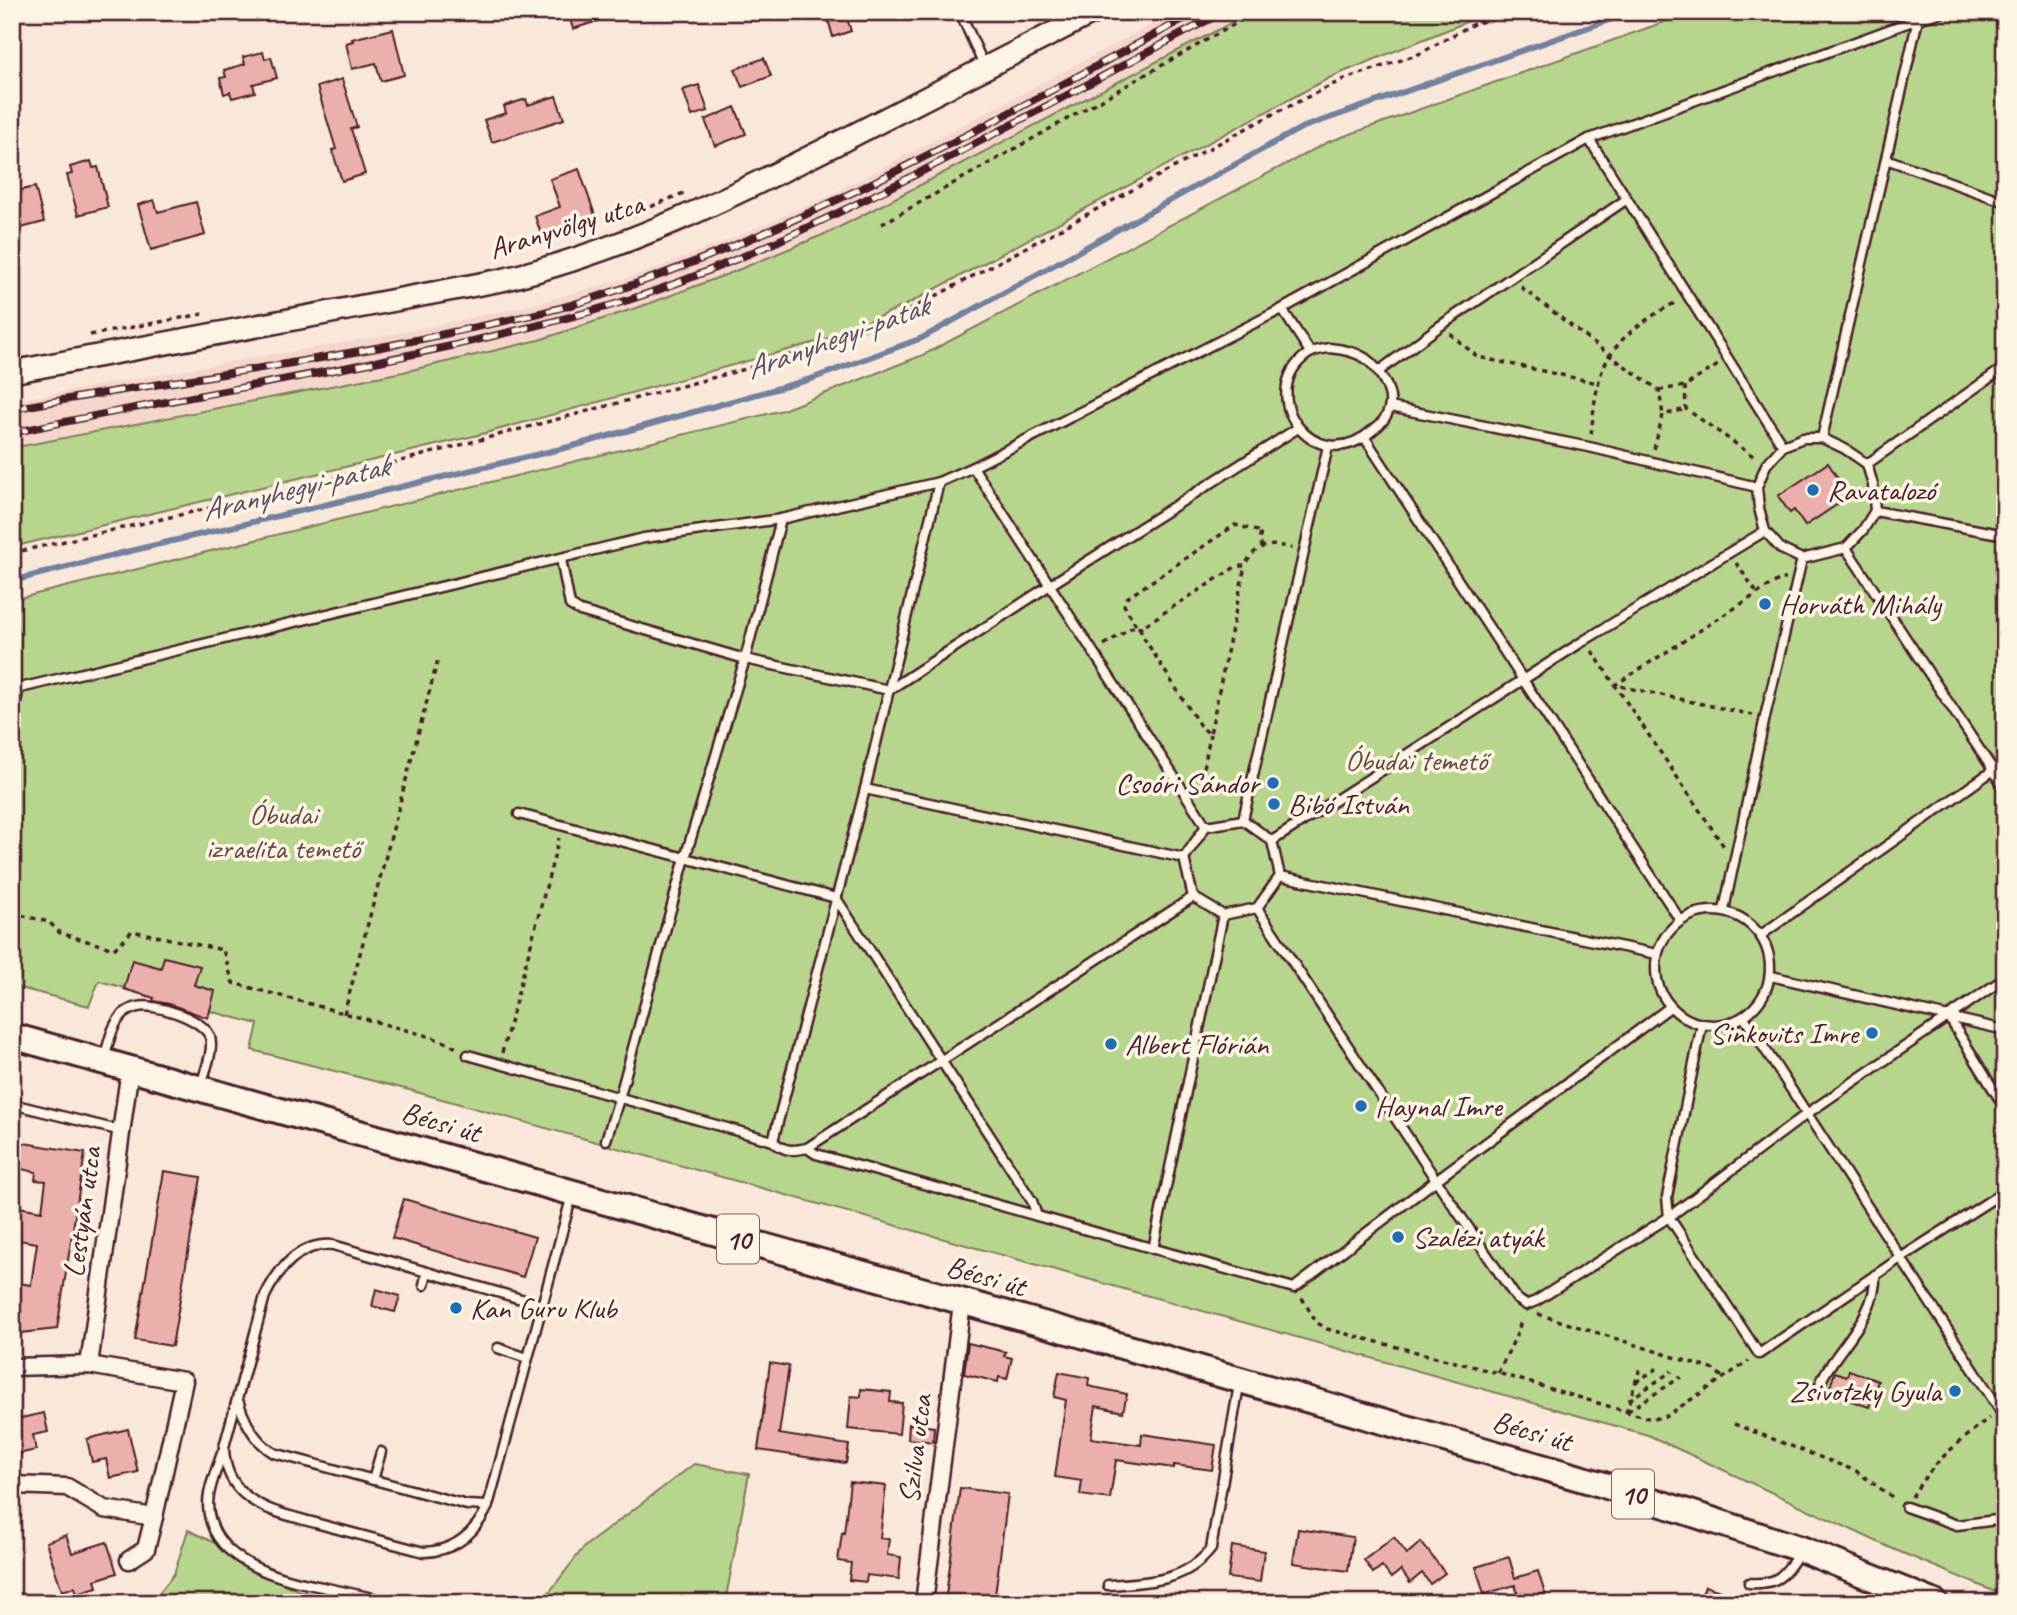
<svg xmlns="http://www.w3.org/2000/svg" width="2017" height="1615" font-family="Caveat,sans-serif">
<rect width="100%" height="100%" fill="#f9e7da"/>
<filter id="ink" filterUnits="userSpaceOnUse"><feTurbulence type="fractalNoise" baseFrequency=".0143" numOctaves="2"/><feDisplacementMap in="SourceGraphic" scale="14" xChannelSelector="R" yChannelSelector="G"/><feConvolveMatrix kernelMatrix="1 2 1 2 8 2 1 2 1" color-interpolation-filters="sRGB"/></filter>
<g filter="url(#ink)">
<!-- built -->
<path fill="#f5d6cc" d="M1175 12H1252L832 231 733 272 648 304 539 340 403 372 12 448V401L229 362 389 335 531 305 638 275 723 242 823 199Z"/>
<!-- green -->
<g fill="#b8d58e" stroke="#817a5c" stroke-width="2">
<path d="M1252 12H1491L1331 77 904 306 824 340 482 434 12 547V448L403 372 539 340 648 304 733 272 832 231Z"/>
<path d="M1692 12H2005V1596L1893 1549 1648 1435 413 1091 252 1050 258 1024 99 981 89 1006 12 986V600L783 410 923 355 1328 142Z"/>
<path d="M694 1464 749 1474 725 1603H541L584 1547Z"/>
<path d="M188 1530 215 1543 251 1569 297 1590 342 1603H151L174 1574Z"/>
</g>
<g fill="none" stroke-linecap="round" stroke-linejoin="round">
<!-- stream -->
<path stroke="#73809e" stroke-width="6" d="M12 581 126 552 573 446 811 379 922 338 1301 128 1632 12"/>
</g>
<!-- building -->
<g fill="#ebb0ac" stroke="#4a1f2b" stroke-width="2">
<path d="M568 12H615L616 15 573 29Z"/>
<path d="M826 12H845L851 31 833 37Z"/>
<path d="M393 29 404 75 381 81 376 63 352 69 346 43 353 41 352 39Z"/>
<path d="M263 52 265 59 271 57 277 78 253 84 255 92 232 98 230 92 224 94 220 78 226 77 224 70 245 64 243 57Z"/>
<path d="M764 58 771 76 742 87 735 69Z"/>
<path d="M342 79 357 127 351 129 365 174 342 181 332 150 336 149 317 87Z"/>
<path d="M699 85 708 111 692 116 683 90Z"/>
<path d="M556 96 564 119 492 142 484 120 506 113 504 106 526 99 528 105Z"/>
<path d="M735 107 746 134 715 146 705 120Z"/>
<path d="M91 161 93 168 98 167 108 207 78 215 67 175 72 174 70 167Z"/>
<path d="M579 169 596 218 542 237 535 216 560 207 550 179Z"/>
<path d="M35 187 44 222 21 228 12 192Z"/>
<path d="M154 200 158 212 196 202 205 235 151 250 138 205Z"/>
<path d="M1828 463 1839 480 1834 484 1844 500 1805 526 1794 510 1790 513 1778 496Z"/>
<path d="M164 957 200 966 194 985 215 991 208 1018 169 1004 153 1001 154 998 124 989 132 960 161 968Z"/>
<path d="M12 1141 85 1153 57 1329 12 1334V1282L31 1285 37 1243 12 1239V1206L42 1211 46 1181 35 1180 36 1172 12 1167Z"/>
<path d="M164 1171 201 1177 172 1346 135 1340Z"/>
<path d="M404 1199 535 1237 523 1277 392 1238Z"/>
<path d="M376 1289 400 1296 395 1312 372 1306Z"/>
<path d="M968 1343 1006 1352 1004 1356 1012 1358 1007 1379 999 1377 998 1382 964 1374Z"/>
<path d="M770 1363 789 1366 779 1434 849 1445 846 1463 758 1450Z"/>
<path d="M1849 1370 1878 1381 1869 1407 1828 1393 1835 1372 1847 1376Z"/>
<path d="M1059 1372 1089 1378 1088 1386 1127 1394 1123 1412 1096 1406 1091 1438 1141 1445 1142 1434 1216 1445 1212 1470 1174 1465V1468L1116 1460 1110 1499 1080 1495 1082 1481 1055 1477 1066 1400 1054 1397Z"/>
<path d="M861 1389 891 1392 890 1402 902 1403 899 1434 848 1429 851 1396 861 1397Z"/>
<path d="M44 1413 48 1432 33 1435 36 1450 18 1454 12 1420Z"/>
<path d="M909 1424 934 1427 933 1442 908 1439Z"/>
<path d="M128 1429 138 1472 110 1478 106 1459 92 1462 87 1439Z"/>
<path d="M850 1482 886 1486 880 1538 889 1539 887 1555 901 1557 899 1579 867 1575 866 1582 849 1580 851 1563 838 1561 842 1533H844Z"/>
<path d="M960 1488 1008 1494 994 1603H945Z"/>
<path d="M1298 1529 1353 1537 1348 1571 1293 1563Z"/>
<path d="M66 1535 72 1553 107 1542 117 1573 95 1580 97 1587 77 1593 75 1587 62 1591 46 1542Z"/>
<path d="M1394 1537 1407 1554 1421 1542 1445 1573 1430 1584 1422 1573 1410 1583 1401 1570 1391 1578 1382 1566 1373 1573 1364 1560Z"/>
<path d="M1232 1546 1264 1551 1260 1582 1228 1578Z"/>
<path d="M1509 1557 1515 1578 1538 1571 1545 1594 1520 1602 1515 1585 1484 1594 1476 1567Z"/>
<path d="M1705 1586 1747 1600 1746 1603H1699Z"/>
</g>
<g fill="none" stroke-linecap="round" stroke-linejoin="round">
<defs>
<g id="lane">
<path d="M960 12 985 68"/>
<path d="M1589 139 1783 446"/>
<path d="M1886 159 2005 202"/>
<path d="M1282 309 1310 352"/>
<path d="M1329 348C1341 349 1354 351 1365 358 1378 367 1395 393 1389 409 1387 417 1380 425 1373 430 1313 482 1253 392 1308 354 1314 350 1322 349 1329 348Z"/>
<path d="M1379 371 1440 326 1627 199"/>
<path d="M1390 407 1589 447 1757 487"/>
<path d="M1365 438 1680 920"/>
<path d="M1803 438H1822L1845 449 1867 464 1873 485 1875 511 1863 530 1846 548 1802 559 1781 549 1765 531 1759 508 1757 487 1766 465 1783 446Z"/>
<path d="M1822 438 1918 19"/>
<path d="M1867 464 2005 367"/>
<path d="M973 467 1206 826"/>
<path d="M1875 511 2005 535"/>
<path d="M1846 548 2005 788"/>
<path d="M561 559 570 605 580 611 745 659 889 690 1050 585 1298 428"/>
<path d="M12 690 644 538 781 519 939 482 973 467 1282 309 1589 139 1918 19 1943 12"/>
<path d="M12 719 19 688"/>
<path d="M865 789 1184 858"/>
<path d="M519 814 836 898 1032 1201 1037 1216"/>
<path d="M1243 820 1328 446"/>
<path d="M1243 820 1272 841 1280 876 1257 908 1223 915 1193 897 1184 858 1206 826Z"/>
<path d="M1272 841 1585 640 1765 531"/>
<path d="M1280 876 1657 954"/>
<path d="M1257 908 1436 1180 1517 1299 1526 1305 1536 1301 1669 1217 1808 1113 2005 978"/>
<path d="M1724 910 1765 717 1802 559"/>
<circle cx="1713" cy="968" r="57"/>
<path d="M1761 935 2005 762"/>
<path d="M1771 976 2005 1030"/>
<path d="M1948 1016 2005 1108"/>
<path d="M1744 1017 2005 1418"/>
<path d="M1702 1024 1667 1197 1669 1217 1759 1354 1902 1257 2005 1191"/>
<path d="M468 1055 773 1141C784 1152 793 1151 807 1148L816 1154 1294 1288 1436 1180 1670 1007"/>
<path d="M104 1059C109 1043 111 1026 123 1014 127 1011 132 1008 138 1007 155 1003 204 1019 210 1037 214 1051 205 1071 201 1085"/>
<path d="M12 1104 122 1131"/>
<path d="M606 1140 619 1099 685 858 745 659 781 519"/>
<path d="M773 1141 865 789 939 482"/>
<path d="M807 1148 1193 897"/>
<path d="M1153 1249 1223 915"/>
<path d="M424 1285 427 1272"/>
<path d="M542 1305 333 1245C300 1242 278 1269 265 1296L224 1447C224 1467 232 1486 249 1498 269 1513 296 1517 319 1524 354 1533 389 1543 424 1552 455 1551 475 1534 488 1506L572 1195"/>
<path d="M498 1348 527 1358"/>
<path d="M1817 1392C1820 1385 1822 1378 1826 1372 1844 1342 1877 1312 1875 1275"/>
<path d="M238 1400C244 1421 254 1441 274 1453L467 1505 488 1506"/>
<path d="M222 1453C217 1469 208 1488 208 1505 210 1564 282 1579 327 1588 350 1593 373 1598 396 1603"/>
<path d="M373 1480 381 1452"/>
<path d="M1906 1507 1957 1525 2005 1519"/>
<path d="M1749 1583C1779 1585 1784 1575 1800 1552"/>
<path d="M1108 1585C1147 1582 1184 1583 1211 1549L1239 1385"/>
</g>
<g id="street">
<path d="M89 1365 130 1068"/>
<path d="M12 1367 89 1365 184 1381 154 1517 104 1509 67 1487 12 1485"/>
<path d="M129 1560 146 1549 154 1517"/>
<path d="M924 1603 962 1303"/>
</g>
<path id="secondary" d="M12 372 502 280C626 250 731 197 844 140 928 97 1011 55 1094 12"/>
<path id="primary" d="M12 1036 1143 1352 1604 1485 1801 1549 1935 1603"/>
</defs>
<!-- lane casing -->
<use href="#lane" stroke="#4a1f2b" stroke-width="13"/>
<!-- street casing -->
<use href="#street" stroke="#4a1f2b" stroke-width="21"/>
<!-- secondary casing -->
<use href="#secondary" stroke="#4a1f2b" stroke-width="26"/>
<!-- primary casing -->
<use href="#primary" stroke="#4a1f2b" stroke-width="30"/>
<!-- path -->
<g stroke="#4a1f2b" stroke-width="3.5" stroke-dasharray="5 5" stroke-linecap="butt">
<path d="M1477 22 1483 12"/>
<path d="M634 216 636 213 686 192"/>
<path d="M882 224 1256 12"/>
<path d="M1521 287 1609 355 1659 390 1663 415"/>
<path d="M1450 334 1478 357 1598 383"/>
<path d="M90 335 203 314"/>
<path d="M1685 386 1686 409 1756 458"/>
<path d="M1659 390 1685 386 1718 365"/>
<path d="M1591 434C1593 418 1594 401 1598 385 1607 342 1642 321 1678 301"/>
<path d="M1654 449 1663 415 1686 409"/>
<path d="M12 553 307 486 768 363 897 317 1273 114 1342 80 1419 54 1475 23 1535 12"/>
<path d="M1736 563 1757 593"/>
<path d="M1136 625 1124 605 1127 598 1235 525 1261 532 1259 541 1263 547"/>
<path d="M1140 628 1142 635 1200 726 1210 734 1245 566"/>
<path d="M1104 645 1136 625 1140 628 1237 566H1245C1255 543 1271 543 1292 548"/>
<path d="M1592 651 1725 848"/>
<path d="M1753 715 1615 685 1780 579H1786"/>
<path d="M1191 780 1203 774 1210 734"/>
<path d="M12 913 49 922 60 933 114 949 132 931 223 950 233 983 428 1036 445 1042 457 1048"/>
<path d="M344 1014 438 659"/>
<path d="M502 1053 559 838"/>
<path d="M1302 1298 1316 1322 1327 1329 1498 1373 1651 1419 1665 1417 1749 1361"/>
<path d="M1538 1314 1715 1370 1723 1378"/>
<path d="M1498 1373 1517 1334 1522 1318"/>
<path d="M1636 1382 1658 1368"/>
<path d="M1629 1400 1672 1371"/>
<path d="M1628 1411 1681 1377"/>
<path d="M1626 1412 1641 1365"/>
<path d="M1734 1424 1856 1471 1895 1499"/>
<path d="M1912 1497C1930 1465 1960 1440 1989 1418"/>
</g>
<!-- lane -->
<use href="#lane" stroke="#fcf5e5" stroke-width="8"/>
<!-- street -->
<use href="#street" stroke="#fcf5e5" stroke-width="16"/>
<!-- secondary -->
<use href="#secondary" stroke="#fcf5e5" stroke-width="21"/>
<!-- primary -->
<use href="#primary" stroke="#fcf5e5" stroke-width="24"/>
<defs>
<g id="rail">
<path d="M12 409C158 382 305 365 449 333 499 322 549 313 597 297 808 228 1002 116 1197 12"/>
<path d="M12 433C158 401 306 378 451 346 519 330 587 315 652 292 738 262 820 222 901 182 1009 127 1116 69 1223 12"/>
</g>
</defs>
<!-- rail casing -->
<use href="#rail" stroke="#4a1f2b" stroke-width="8"/>
<!-- rail -->
<use href="#rail" stroke="#fcf5e5" stroke-width="5" stroke-dasharray="16" stroke-linecap="butt"/>
</g>
</g>
<!-- markers -->
<g fill="#1f6fb2" stroke="#fcf5e5" stroke-width="2.5">
<circle cx="1813" cy="490" r="7"/>
<circle cx="1765" cy="604" r="7"/>
<circle cx="1273" cy="783" r="7"/>
<circle cx="1274" cy="804" r="7"/>
<circle cx="1872" cy="1033" r="7"/>
<circle cx="1111" cy="1044" r="7"/>
<circle cx="1361" cy="1106" r="7"/>
<circle cx="1398" cy="1237" r="7"/>
<circle cx="456" cy="1308" r="7"/>
<circle cx="1955" cy="1391" r="7"/>
</g>
<g text-anchor="middle" dominant-baseline="central" stroke-width="7" stroke-linejoin="round" paint-order="stroke">
<!-- shield labels -->
<g fill="#fcf5e5" stroke="#7f5f63" stroke-width="2">
<rect x="717" y="1214.5" width="42" height="49" rx="5"/>
<rect x="1612" y="1469.5" width="42" height="49" rx="5"/>
</g>
<g font-size="28" font-weight="bold" fill="#4a1f2b">
<text x="738" y="1239">10</text>
<text x="1633" y="1494">10</text>
</g>
<!-- street labels -->
<g font-size="30" fill="#4a1f2b" stroke="#fcf5e5">
<text transform="translate(566 226) rotate(-17)">Aranyvölgy utca</text>
<text transform="translate(441 1122) rotate(16)">Bécsi út</text>
<text transform="translate(82 1212) rotate(-82)">Lestyán utca</text>
<text transform="translate(986 1276) rotate(16)">Bécsi út</text>
<text transform="translate(1532 1431) rotate(16)">Bécsi út</text>
<text transform="translate(915 1449) rotate(-83)">Szilva utca</text>
</g>
<!-- poi labels -->
<g font-size="30" fill="#4a1f2b" stroke="#fcf5e5" text-anchor="start">
<text x="1827" y="490">Ravatalozó</text>
<text x="1779" y="604">Horváth Mihály</text>
<text x="1259" y="783" text-anchor="end">Csoóri Sándor</text>
<text x="1288" y="804">Bibó István</text>
<text x="1858" y="1033" text-anchor="end">Sinkovits Imre</text>
<text x="1125" y="1044">Albert Flórián</text>
<text x="1375" y="1106">Haynal Imre</text>
<text x="1412" y="1237">Szalézi atyák</text>
<text x="470" y="1308">Kan Guru Klub</text>
<text x="1941" y="1391" text-anchor="end">Zsivotzky Gyula</text>
</g>
<!-- park labels -->
<g font-size="30" fill="#664c44" stroke="#fcf5e5">
<text x="1416" y="760">Óbudai temető</text>
<text x="283" y="814">Óbudai<tspan x="283" dy="34">izraelita temető</tspan></text>
</g>
<!-- water labels -->
<g font-size="32" font-style="italic" fill="#5f4f64" stroke="#fcf5e5">
<text transform="translate(837 337) rotate(-20)">Aranyhegyi-patak</text>
<text transform="translate(295 488) rotate(-14)">Aranyhegyi-patak</text>
</g>
</g>
<!-- margin -->
<rect width="2017" height="1615" fill="none" stroke="#fcf5e5" stroke-width="42"/>
<rect x="21" y="21" width="1975" height="1573" fill="none" stroke="#4a1f2b" stroke-width="2.5" filter="url(#ink)"/>
</svg>
